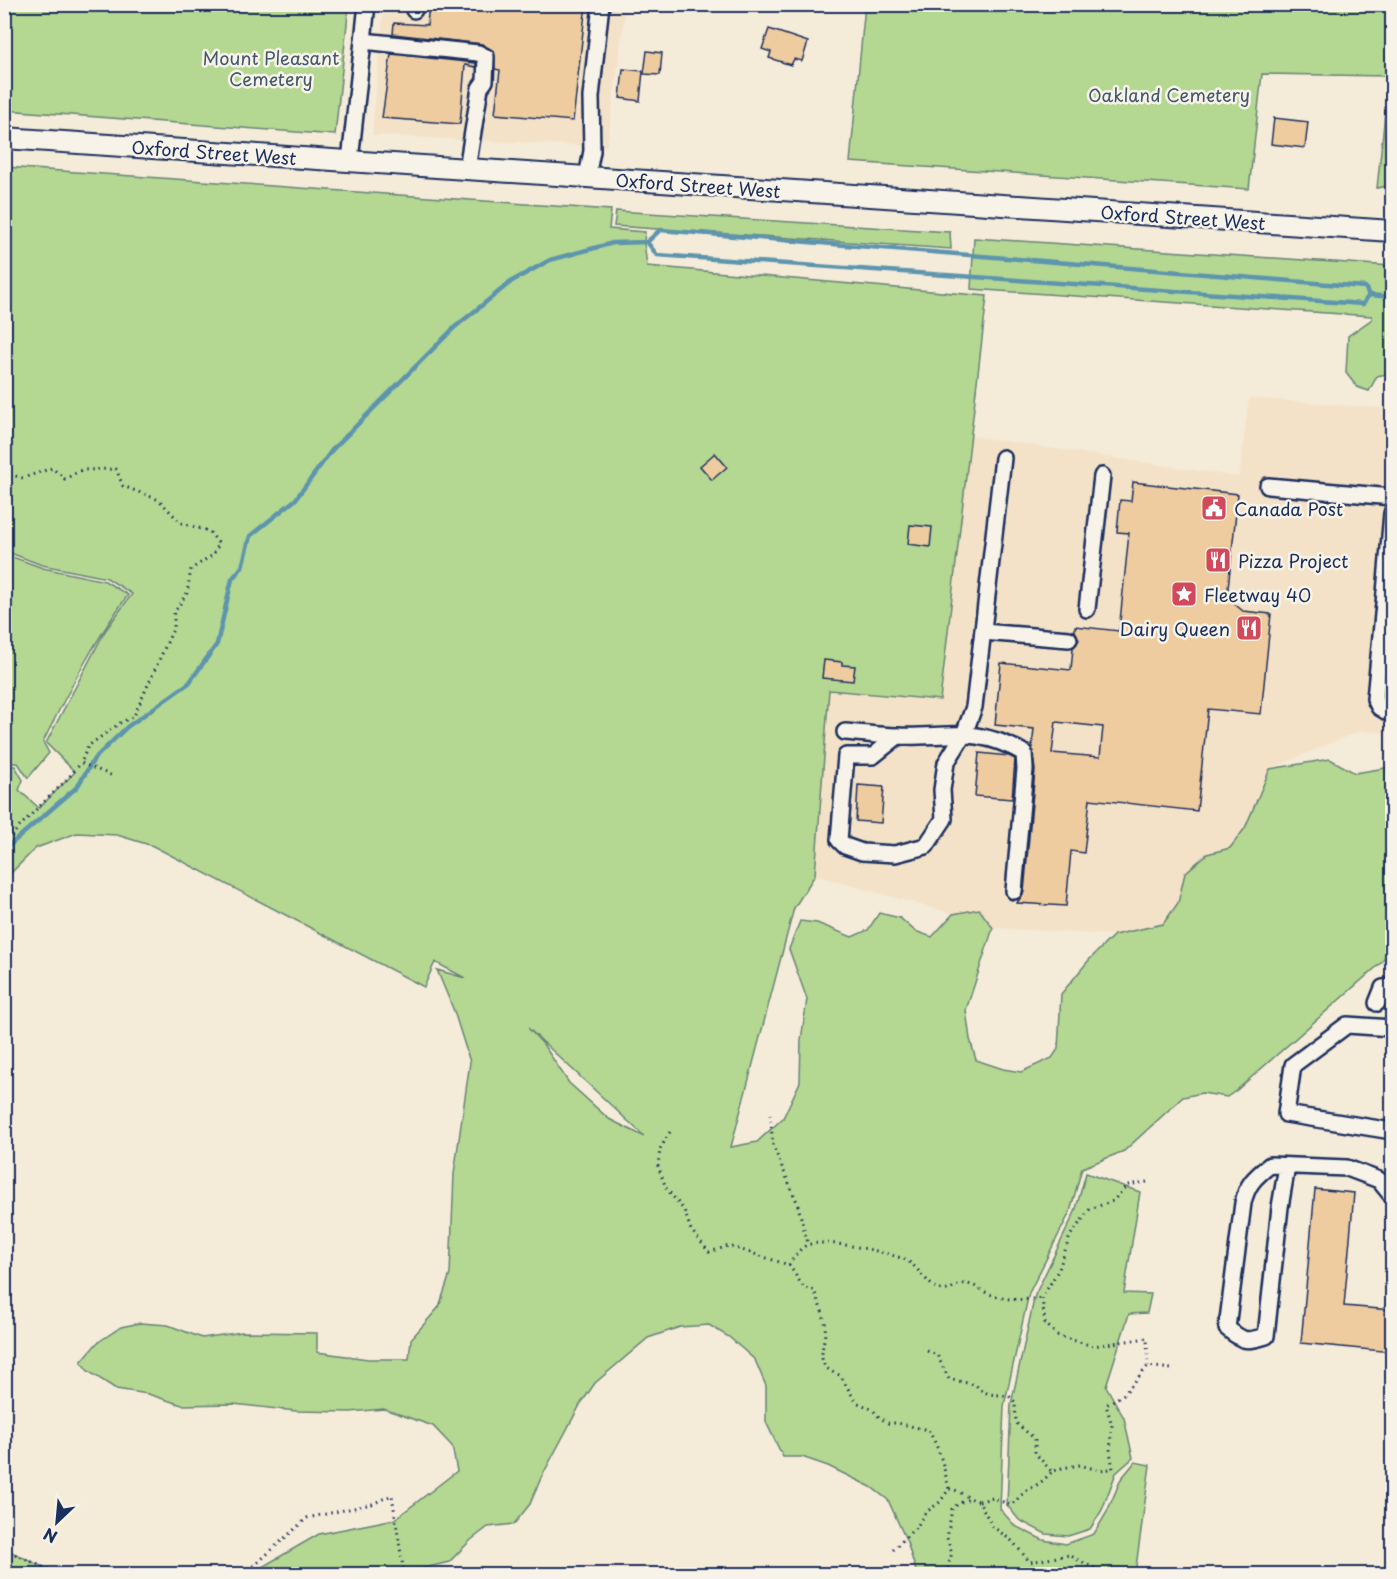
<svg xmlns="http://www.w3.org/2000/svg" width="1397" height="1579" font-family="'Playpen Sans',sans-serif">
<rect width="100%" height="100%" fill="#f5ebd9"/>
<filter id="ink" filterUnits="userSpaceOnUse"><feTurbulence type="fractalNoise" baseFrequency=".0167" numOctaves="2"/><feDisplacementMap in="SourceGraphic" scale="12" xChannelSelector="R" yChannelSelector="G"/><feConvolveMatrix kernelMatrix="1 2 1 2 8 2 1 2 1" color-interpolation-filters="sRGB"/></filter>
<g filter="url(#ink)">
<!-- built -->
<g fill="#f3e2c8">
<path d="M384 5H626L607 147 372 135Z"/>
<path d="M1249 398 1392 409V733L1359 731 1270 769 1245 828 1230 848 1207 854 1185 873 1178 903 1163 924 1114 935 993 928 979 909 953 914 815 875 829 690 940 700 971 436 1239 477Z"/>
</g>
<!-- green -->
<g fill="#b4d791" stroke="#688378" stroke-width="1.5" fill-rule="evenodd">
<path d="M4 5H349L335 135 5 110Z"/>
<path d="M865 5H1392V185L1377 188 1389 76 1262 74 1249 189 850 162Z"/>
<path d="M5 167 611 210 609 229 645 232 644 242 647 266 987 296 940 700 829 690 815 875 794 908 731 1147 757 1142 783 1118 800 1082 801 1040 807 999 789 949 800 921 817 923 852 937 868 930 879 913 900 918 915 931 932 937 953 914 979 909 993 928 966 1010 970 1039 976 1060 1003 1069 1021 1072 1052 1058 1058 1049 1061 994 1089 960 1114 935 1163 924 1178 903 1185 873 1207 854 1230 848 1245 828 1270 769 1330 759 1355 773 1392 767V943L1382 962 1237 1090 1227 1097 1202 1093 1183 1097 1124 1151 1082 1168 1070 1212 1029 1293 1004 1406 1000 1509 1015 1526 1043 1540 1066 1544 1094 1534 1107 1512 1121 1479 1135 1462 1150 1465 1135 1574H917L907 1542 888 1500 871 1487 828 1466 802 1457H783L766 1422V1386L755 1360 729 1337 709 1325 680 1327 648 1338 595 1383 580 1405 541 1478 530 1504 514 1524 488 1527 471 1540 449 1562 400 1574H250L319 1534 395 1519 457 1471 452 1446 433 1426 384 1409 350 1412 296 1411 233 1404 182 1405 148 1394 116 1389 88 1371 81 1362 97 1343 121 1327 140 1323 168 1325 202 1338 242 1332 317 1333V1352L368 1359H409L411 1339 439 1307 450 1274 454 1174 470 1062 454 1011 437 970 465 978 435 962 424 987 153 846 117 835 77 833 36 848 11 873 5 887V769L10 766H15L23 780 19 790 39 808 75 772 46 743 105 631 132 594 107 578 42 565 5 551ZM528 1028 643 1135V1136L609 1119 569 1083 543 1044Z"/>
<path d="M616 211 950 232 951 249 614 226Z"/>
<path d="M974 238 1392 266V373L1377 376 1369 391 1357 387 1346 373 1348 336 1372 319V316L971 289Z"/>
<path d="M4 554 43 568 105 581 128 595C93 643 69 690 43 742L49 753 28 778 18 763H10L5 765Z"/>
<path d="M1086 1173 1140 1192 1124 1293 1151 1294 1147 1313 1129 1314 1106 1386 1124 1418 1133 1458 1116 1473 1102 1510 1090 1529 1068 1536 1046 1534 1019 1520 1007 1505 1011 1404 1035 1295 1075 1212Z"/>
<path d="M4 1549H5L58 1574H5Z"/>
</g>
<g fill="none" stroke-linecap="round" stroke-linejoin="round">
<!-- stream -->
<g stroke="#5d95ae" stroke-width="4.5">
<path d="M647 242 657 255 1363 304 1369 295"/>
<path d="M1369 295 1392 297"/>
<path d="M4 850 77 787 94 759 127 727 189 683 217 644 232 579 242 567 250 536 295 500 332 450 455 327 512 281 550 260 613 243 647 242 660 230 1365 287 1369 295"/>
</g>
</g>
<!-- building -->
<g fill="#eecc9f" stroke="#1b2f5e" stroke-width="1.5" fill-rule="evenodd">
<path d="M429 4H586L573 121 495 114 500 70 495 69 494 52 482 44 393 34 394 23 427 25Z"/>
<path d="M769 29 808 42 802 61 794 59 791 65 769 58 771 52 762 49Z"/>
<path d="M647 51 662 53 660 75 644 74Z"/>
<path d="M391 54 476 63V67L465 65 460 124 382 118Z"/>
<path d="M623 69 643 71 640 101 620 98Z"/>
<path d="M1274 118 1308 122 1305 148 1271 144Z"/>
<path d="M715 453 727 467 712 480 700 466Z"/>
<path d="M1133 482 1238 494 1227 598 1243 611 1271 614 1261 714 1208 709 1197 811 1090 799 1084 853 1071 851 1066 906 1017 903 1024 892 1035 770 1032 747 1034 729 995 725 1001 663 1071 670 1073 648 1079 640 1075 631V626L1119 631 1129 533 1117 532 1120 500 1131 501ZM1056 722 1103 727 1100 757 1052 753Z"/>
<path d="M910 525 932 527 930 547 908 544Z"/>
<path d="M824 660 842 662V665L855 666 853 681 822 678Z"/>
<path d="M979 753 1009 756 1015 759 1012 799 975 796Z"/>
<path d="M858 785 884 787 881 823 856 821Z"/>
<path d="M1315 1189 1354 1193 1344 1306 1392 1310V1352L1301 1343Z"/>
</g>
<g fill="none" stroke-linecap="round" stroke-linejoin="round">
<defs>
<g id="minor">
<path d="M414 10V4"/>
<path d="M363 41 478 53 486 57 485 81 480 88 467 169"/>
<path d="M350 161 367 4"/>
<path d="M587 177 592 151 591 97 601 4"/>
<path d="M1268 486 1392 497"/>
<path d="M1392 513 1385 593 1392 594"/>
<path d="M1385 593 1375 699 1379 707 1392 715"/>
<path d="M1087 609 1102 476"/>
<path d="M983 632 1069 639"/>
<path d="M845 732C862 733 879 736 897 736 948 738 975 725 1024 753L1025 769 1014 891"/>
<path d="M898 736 873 756H846L839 840 845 846 862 852 895 854 926 846 944 819 942 790 946 763 964 734 974 707 1003 458"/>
<path d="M1377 1003 1383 988 1392 987"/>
<path d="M1392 1028 1347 1025 1293 1065 1286 1114 1392 1131"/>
<path d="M1287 1166 1280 1207 1266 1336C1246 1342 1243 1342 1227 1328L1243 1203C1247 1184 1255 1177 1270 1165L1347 1168 1379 1180 1392 1196"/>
</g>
<path id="major" d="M4 138 1392 231"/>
</defs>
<!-- minor casing -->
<use href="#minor" stroke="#1b2f5e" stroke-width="20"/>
<!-- major casing -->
<use href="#major" stroke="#1b2f5e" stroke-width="24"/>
<!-- path -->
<g stroke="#1b2f5e" stroke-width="3" stroke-dasharray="1.5 4.5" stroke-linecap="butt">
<path d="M4 473 23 478 52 468 65 479 81 470 116 469 123 486 159 500 181 523 209 531 219 544 213 555 191 569 187 593 174 613V627L134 716 120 723 88 746 81 763"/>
<path d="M4 846C26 815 57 793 81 763L113 776"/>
<path d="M770 1114 773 1146 797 1202 808 1245"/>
<path d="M670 1132 660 1149 658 1166 666 1188 684 1210 691 1230 709 1252 729 1246 789 1265 804 1288 814 1290C817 1300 823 1311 825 1322 828 1344 809 1366 840 1375L856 1402 872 1409 879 1417 888 1423H897L928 1430C940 1448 944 1469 949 1489"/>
<path d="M1147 1182 1127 1185 1113 1201 1090 1209 1070 1236 1059 1269 1042 1298 1045 1323 1058 1336 1093 1346 1147 1338 1148 1366"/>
<path d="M789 1265C793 1258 799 1249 807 1245 825 1238 888 1252 906 1260 919 1267 927 1286 941 1290 950 1292 954 1285 962 1284 973 1282 982 1292 992 1295 1008 1301 1025 1300 1042 1298"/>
<path d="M927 1351 937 1355 949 1379 976 1385 980 1390 989 1394 1009 1396 1015 1402 1016 1423 1035 1439V1453L1052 1472"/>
<path d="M979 1501 993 1498 1011 1505 1026 1491 1040 1483 1052 1472 1062 1468 1080 1465 1098 1470 1113 1469 1110 1451 1112 1425 1106 1405 1124 1394 1148 1366 1171 1369"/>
<path d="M4 1549 58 1574"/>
<path d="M893 1550 918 1525 925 1513 940 1502 949 1489C959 1489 967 1499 979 1501L992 1526 1012 1541 1030 1562 1069 1555 1094 1568V1574"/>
<path d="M4 1574H5"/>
<path d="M237 1574 256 1564 307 1518 372 1504 392 1495 404 1574"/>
<path d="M946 1574 952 1553 947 1538 952 1509 958 1504 969 1499"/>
</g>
<!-- minor -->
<use href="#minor" stroke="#f7f3e8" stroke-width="15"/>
<!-- major -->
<use href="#major" stroke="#f7f3e8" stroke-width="20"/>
</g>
</g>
<!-- icons -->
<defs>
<symbol id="civic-square" viewBox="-11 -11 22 22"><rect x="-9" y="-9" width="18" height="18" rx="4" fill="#d1495b" stroke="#f7f3e8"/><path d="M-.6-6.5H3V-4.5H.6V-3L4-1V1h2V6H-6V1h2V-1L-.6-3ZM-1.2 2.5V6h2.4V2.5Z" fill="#fff"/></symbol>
<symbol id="restaurant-square" viewBox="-11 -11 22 22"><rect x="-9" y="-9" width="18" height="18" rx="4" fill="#d1495b" stroke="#f7f3e8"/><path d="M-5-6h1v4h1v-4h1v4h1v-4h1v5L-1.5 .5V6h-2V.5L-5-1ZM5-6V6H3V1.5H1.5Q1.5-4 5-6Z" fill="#fff"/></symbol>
<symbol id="sight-square" viewBox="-11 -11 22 22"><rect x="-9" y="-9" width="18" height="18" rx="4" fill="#d1495b" stroke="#f7f3e8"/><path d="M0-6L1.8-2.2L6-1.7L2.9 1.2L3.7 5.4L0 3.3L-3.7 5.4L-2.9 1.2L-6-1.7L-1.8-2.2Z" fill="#fff"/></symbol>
</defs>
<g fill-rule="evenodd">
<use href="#civic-square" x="1199" y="493" width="30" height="30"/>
<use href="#restaurant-square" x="1203" y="545" width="30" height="30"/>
<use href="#sight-square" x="1169" y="579" width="30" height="30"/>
<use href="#restaurant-square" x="1234" y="613" width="30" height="30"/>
</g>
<g text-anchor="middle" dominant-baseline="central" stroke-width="5" stroke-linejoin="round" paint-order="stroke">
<!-- park labels -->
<g font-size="18" fill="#41596b" stroke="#f7f3e8">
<text x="271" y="57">Mount Pleasant<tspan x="271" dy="21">Cemetery</tspan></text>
<text x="1169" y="94">Oakland Cemetery</text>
</g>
<!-- street labels -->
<g font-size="18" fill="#1b2f5e" stroke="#f7f3e8">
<text transform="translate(214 152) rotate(4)">Oxford Street West</text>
<text transform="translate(698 185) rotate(4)">Oxford Street West</text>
<text transform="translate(1183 217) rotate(4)">Oxford Street West</text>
</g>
<!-- poi labels -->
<g font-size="18" fill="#1b2f5e" stroke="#f7f3e8" text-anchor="start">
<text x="1234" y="508">Canada Post</text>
<text x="1238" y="560">Pizza Project</text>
<text x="1204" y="594">Fleetway 40</text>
<text x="1230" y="628" text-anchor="end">Dairy Queen</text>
</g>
</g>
<!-- margin -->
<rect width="1397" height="1579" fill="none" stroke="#f7f3e8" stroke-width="24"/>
<rect x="12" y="12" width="1373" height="1555" fill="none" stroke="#1b2f5e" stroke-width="2" filter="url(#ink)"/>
<!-- north arrow -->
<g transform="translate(57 1522) rotate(206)" stroke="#f7f3e8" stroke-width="4.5" paint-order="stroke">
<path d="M0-4.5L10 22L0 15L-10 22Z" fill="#1b2f5e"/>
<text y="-9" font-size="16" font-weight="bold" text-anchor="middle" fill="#1b2f5e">N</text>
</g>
</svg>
